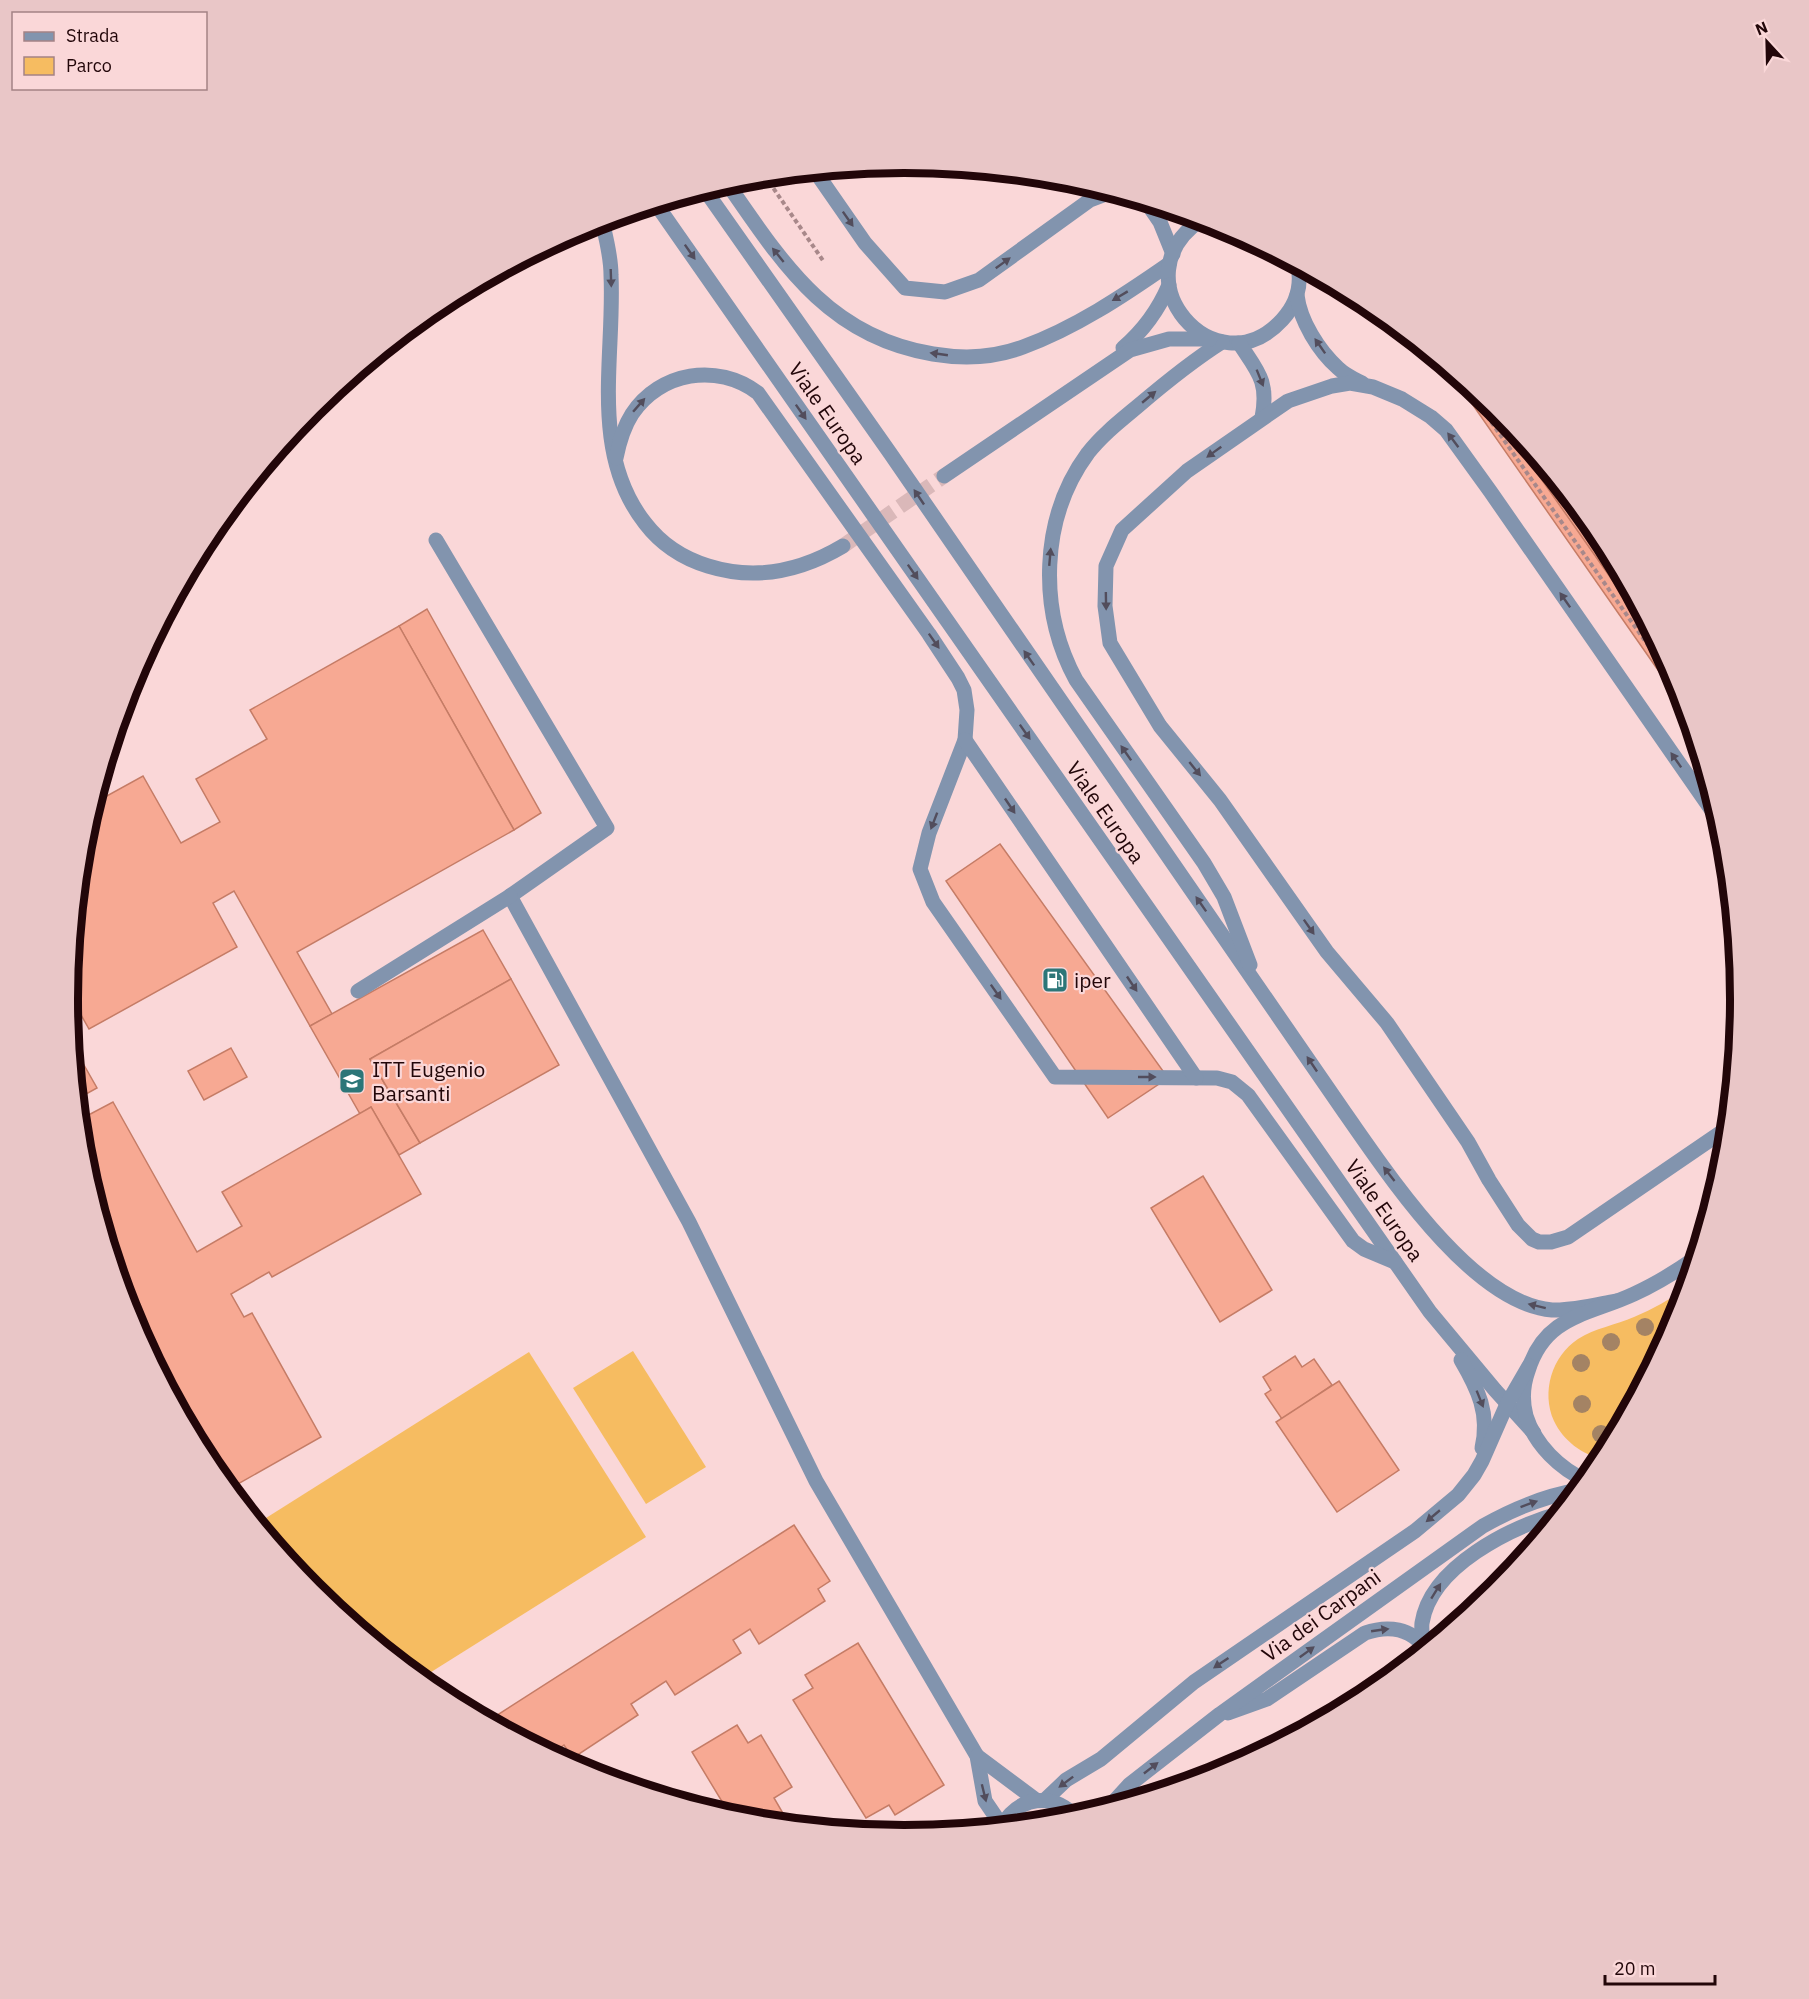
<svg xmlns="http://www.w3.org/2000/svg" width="1809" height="1999" font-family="'IBM Plex Sans',sans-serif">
<rect width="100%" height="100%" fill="#fad7d8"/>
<!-- green -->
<g fill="#f6bc61">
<path d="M1687 1288 1678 1320 1603 1459C1582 1455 1563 1440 1554 1421 1541 1392 1552 1356 1578 1339 1595 1328 1616 1325 1634 1317 1653 1309 1670 1299 1687 1288Z"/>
<path d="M633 1351 706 1467 646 1504 573 1388Z"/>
<path d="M529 1352 646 1537 420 1679 313 1591 266 1518Z"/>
</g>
<!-- building -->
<g fill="#f7a993" stroke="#c57c66" stroke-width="1.5">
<path d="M1445 365 1485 399 1512 436 1667 658 1678 680 1688 713Z"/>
<path d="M1485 399 1497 408 1601 535 1667 658Z"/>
<path d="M427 609 541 813 514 830 399 626Z"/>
<path d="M399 626 514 830 297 952 332 1014 310 1026 234 891 213 903 237 947 89 1029 68 992 84 836 94 803 143 776 181 843 220 822 196 779 267 739 250 710Z"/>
<path d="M1000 844 1168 1078 1108 1118 946 881Z"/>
<path d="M483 930 511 979 370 1059 420 1143 399 1155 371 1107 360 1114 310 1026Z"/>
<path d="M511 979 559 1065 420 1143 370 1059Z"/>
<path d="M72 1044 97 1088 77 1099Z"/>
<path d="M231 1048 247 1077 204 1100 188 1071Z"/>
<path d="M113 1102 197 1252 242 1226 222 1192 371 1107 421 1194 272 1277 269 1272 231 1294 244 1317 252 1313 321 1437 229 1489 208 1464 131 1319 84 1162 79 1120Z"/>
<path d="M1203 1176 1272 1290 1220 1322 1151 1208Z"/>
<path d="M1295 1356 1302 1367 1314 1359 1332 1385 1282 1419 1265 1394 1271 1390 1263 1377Z"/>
<path d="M1339 1381 1399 1470 1337 1512 1276 1422Z"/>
<path d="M794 1525 830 1581 818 1589 825 1601 759 1644 750 1629 733 1640 741 1653 675 1695 666 1681 631 1704 638 1715 573 1758 564 1745 550 1755 488 1721Z"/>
<path d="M858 1643 944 1785 895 1815 889 1805 866 1818 793 1700 813 1688 805 1675Z"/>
<path d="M737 1725 748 1743 761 1735 792 1787 774 1798 784 1815 771 1823 732 1818 692 1752Z"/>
</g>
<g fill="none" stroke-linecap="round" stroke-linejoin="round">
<!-- minor-tunnel -->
<path stroke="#dab8b9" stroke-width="15" stroke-dasharray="15 8" stroke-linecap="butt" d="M843 546 944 476"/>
<!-- path -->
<g stroke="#a8888a" stroke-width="4" stroke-dasharray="4.5 3" stroke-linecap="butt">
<path d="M765 176 824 262"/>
<path d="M1461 379 1683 695"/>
<path d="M1510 1562V1566L1515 1568"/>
</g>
<!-- minor -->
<g stroke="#8294ae" stroke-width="15">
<path d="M815 171 865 243 905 288 945 292 979 280 1090 200 1111 192"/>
<path d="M727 183C783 264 829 337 933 354 963 359 994 358 1023 347 1075 328 1123 296 1169 264"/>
<path d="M705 190 890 453 1345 1113C1388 1174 1472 1303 1552 1310 1573 1311 1595 1305 1616 1301"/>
<path d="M1147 203 1160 222 1173 254"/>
<path d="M656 204 1430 1312 1495 1390 1534 1433"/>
<path d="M1202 219C1115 278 1216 392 1282 320 1296 305 1302 286 1298 266"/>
<path d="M602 221C606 238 611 256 611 275 615 357 589 452 645 523 661 544 682 558 708 566 756 581 801 571 843 546"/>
<path d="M1297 295C1300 321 1319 351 1338 368 1345 375 1354 379 1362 383"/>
<path d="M1222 342C1192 361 1165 383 1138 406 1120 421 1102 435 1088 453 1040 518 1038 610 1076 680L1204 863 1224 897 1250 965"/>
<path d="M1239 343C1258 372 1269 381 1262 418"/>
<path d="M1123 348C1144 330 1158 311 1169 285"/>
<path d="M616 458C619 443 623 428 632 414 660 372 717 362 758 393L929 634 958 678 964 690 967 710 965 740 929 833 920 869 933 902 1055 1077 1217 1078 1232 1082 1248 1095 1353 1241 1364 1249 1395 1262"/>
<path d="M944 476 1130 350 1169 339H1210"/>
<path d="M436 540 607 828 510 896 689 1222 816 1481 977 1756 985 1801 1002 1826"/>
<path d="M965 740 1196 1078"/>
<path d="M1722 825 1490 491 1446 430 1431 417 1402 399 1373 387 1350 383 1332 386 1288 401 1187 471 1122 530 1106 566 1105 606 1110 643 1160 726 1220 800 1327 952 1387 1023 1468 1142 1489 1180 1518 1225 1532 1239 1539 1242H1551L1568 1237 1729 1127"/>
<path d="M358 991 510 896"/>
<path d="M1461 1360C1478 1389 1490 1414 1482 1448"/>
<path d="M1587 1481C1560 1469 1535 1445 1526 1416 1522 1401 1523 1385 1528 1371 1545 1315 1589 1315 1634 1294 1656 1284 1677 1271 1697 1257"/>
<path d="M1424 1646C1423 1639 1421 1631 1422 1623 1431 1566 1511 1527 1561 1513"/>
<path d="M1228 1713 1267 1699 1365 1633C1388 1625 1411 1628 1426 1649"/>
<path d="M977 1756 1036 1800"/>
<path d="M1045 1800 1066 1780 1101 1759 1194 1682 1415 1531 1458 1495 1474 1475 1482 1461 1507 1404 1529 1366"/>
<path d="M1108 1808 1129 1785 1220 1714 1483 1526C1513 1509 1544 1496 1579 1490"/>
<path d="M1001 1827C1019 1796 1052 1791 1077 1818"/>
</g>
</g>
<!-- trees -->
<g fill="#a48364">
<circle cx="1645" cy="1327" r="9"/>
<circle cx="1611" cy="1342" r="9"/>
<circle cx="1581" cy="1363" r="9"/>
<circle cx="1582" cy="1404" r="9"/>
<circle cx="1601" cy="1434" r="9"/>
</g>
<!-- one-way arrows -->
<defs><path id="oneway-solid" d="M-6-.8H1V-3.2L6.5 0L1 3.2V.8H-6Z" transform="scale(1.5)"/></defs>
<g fill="#524d5c">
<use href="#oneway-solid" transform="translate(848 219) rotate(55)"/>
<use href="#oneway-solid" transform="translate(690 252) rotate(55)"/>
<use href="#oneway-solid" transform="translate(778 255) rotate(-129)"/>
<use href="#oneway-solid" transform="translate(1003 263) rotate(-36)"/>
<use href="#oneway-solid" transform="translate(611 278) rotate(88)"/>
<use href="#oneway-solid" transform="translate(1120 296) rotate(149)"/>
<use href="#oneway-solid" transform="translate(1320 346) rotate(-125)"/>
<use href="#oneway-solid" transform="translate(939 354) rotate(-172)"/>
<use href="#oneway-solid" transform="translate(1260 378) rotate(68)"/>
<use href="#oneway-solid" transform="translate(1149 397) rotate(-40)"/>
<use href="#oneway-solid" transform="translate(639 405) rotate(-49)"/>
<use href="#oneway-solid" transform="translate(801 412) rotate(55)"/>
<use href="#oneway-solid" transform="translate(1453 440) rotate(-127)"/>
<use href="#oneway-solid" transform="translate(1214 452) rotate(144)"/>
<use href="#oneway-solid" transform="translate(919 497) rotate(-124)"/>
<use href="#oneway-solid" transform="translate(1050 557) rotate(-85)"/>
<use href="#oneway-solid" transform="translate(913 572) rotate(55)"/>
<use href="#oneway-solid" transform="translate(1565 600) rotate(-125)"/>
<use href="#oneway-solid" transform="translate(1106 601) rotate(89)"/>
<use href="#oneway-solid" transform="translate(934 641) rotate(55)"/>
<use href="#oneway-solid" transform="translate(1029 658) rotate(-125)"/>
<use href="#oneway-solid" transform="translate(1025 732) rotate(55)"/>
<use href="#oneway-solid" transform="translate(1126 753) rotate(-125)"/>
<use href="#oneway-solid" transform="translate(1676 760) rotate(-125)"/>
<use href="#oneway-solid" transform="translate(1195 769) rotate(51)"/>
<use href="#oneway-solid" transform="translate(1010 806) rotate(56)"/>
<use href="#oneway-solid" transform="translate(934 821) rotate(111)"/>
<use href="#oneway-solid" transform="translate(1201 904) rotate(-125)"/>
<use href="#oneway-solid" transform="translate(1309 927) rotate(55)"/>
<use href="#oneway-solid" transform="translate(1132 984) rotate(56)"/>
<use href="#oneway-solid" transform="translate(996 992) rotate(55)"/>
<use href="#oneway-solid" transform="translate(1312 1064) rotate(-124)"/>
<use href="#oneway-solid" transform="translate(1147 1077)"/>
<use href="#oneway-solid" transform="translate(1389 1174) rotate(-128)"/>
<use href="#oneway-solid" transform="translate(1537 1306) rotate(-166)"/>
<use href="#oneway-solid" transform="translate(1480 1399) rotate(68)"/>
<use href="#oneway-solid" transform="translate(1529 1504) rotate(-20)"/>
<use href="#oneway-solid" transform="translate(1433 1516) rotate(140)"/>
<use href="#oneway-solid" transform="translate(1436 1591) rotate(-58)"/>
<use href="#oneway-solid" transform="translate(1380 1630) rotate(-8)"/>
<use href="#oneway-solid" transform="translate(1307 1652) rotate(-36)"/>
<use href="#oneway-solid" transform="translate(1221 1663) rotate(146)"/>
<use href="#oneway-solid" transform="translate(1151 1768) rotate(-38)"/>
<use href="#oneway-solid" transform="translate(1066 1782) rotate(143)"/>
<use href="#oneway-solid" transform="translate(984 1793) rotate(76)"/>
</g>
<!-- icons -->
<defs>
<symbol id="fuel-square" viewBox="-11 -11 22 22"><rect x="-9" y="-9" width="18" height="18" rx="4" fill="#2c7678" stroke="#fad7d8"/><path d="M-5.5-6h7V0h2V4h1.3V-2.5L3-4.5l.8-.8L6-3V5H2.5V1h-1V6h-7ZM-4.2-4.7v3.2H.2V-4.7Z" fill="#fff"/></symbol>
<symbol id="school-square" viewBox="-11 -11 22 22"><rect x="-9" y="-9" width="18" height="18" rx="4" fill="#2c7678" stroke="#fad7d8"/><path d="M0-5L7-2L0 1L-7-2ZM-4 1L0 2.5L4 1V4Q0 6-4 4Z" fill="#fff"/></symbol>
</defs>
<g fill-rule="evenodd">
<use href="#fuel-square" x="1040" y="965" width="30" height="30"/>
<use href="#school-square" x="337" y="1066" width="30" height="30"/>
</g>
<g text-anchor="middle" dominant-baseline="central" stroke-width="4.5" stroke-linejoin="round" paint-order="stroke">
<!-- street labels -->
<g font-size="21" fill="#220609" stroke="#fad7d8">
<text transform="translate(828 413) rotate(55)">Viale Europa</text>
<text transform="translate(1106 812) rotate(55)">Viale Europa</text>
<text transform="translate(1385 1210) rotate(55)">Viale Europa</text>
<text transform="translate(1321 1615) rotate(-36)">Via dei Carpani</text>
</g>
<!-- poi labels -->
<g font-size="21" fill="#220609" stroke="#fad7d8" text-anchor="start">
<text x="1074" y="980">iper</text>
<text x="372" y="1069">ITT Eugenio<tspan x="372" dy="24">Barsanti</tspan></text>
</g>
</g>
<!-- crop -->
<path d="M0 0H1809V1999H0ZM78 999a826 826 0 1 1 1652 0a826 826 0 1 1-1652 0Z" fill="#e9c6c7" fill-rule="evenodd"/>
<path fill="none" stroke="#220609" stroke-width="8" d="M78 999a826 826 0 1 1 1652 0a826 826 0 1 1-1652 0Z"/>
<!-- legend -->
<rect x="12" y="12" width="195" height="78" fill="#fad7d8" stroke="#a48385" stroke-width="1.5"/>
<rect x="24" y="32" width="30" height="9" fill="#8294ae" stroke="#a48385" stroke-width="1.5"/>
<text x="66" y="42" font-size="18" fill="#220609">Strada</text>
<rect x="24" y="57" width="30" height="18" fill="#f6bc61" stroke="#a48385" stroke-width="1.5"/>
<text x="66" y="72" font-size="18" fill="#220609">Parco</text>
<!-- north arrow -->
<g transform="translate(1767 42) rotate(338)" stroke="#fad7d8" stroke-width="4.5" paint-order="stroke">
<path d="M0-4.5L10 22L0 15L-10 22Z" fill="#220609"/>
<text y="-9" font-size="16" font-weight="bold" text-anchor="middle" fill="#220609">N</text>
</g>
<!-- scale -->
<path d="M1605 1975v9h110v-9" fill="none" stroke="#220609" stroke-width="3"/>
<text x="1614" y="1975" font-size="18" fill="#220609" stroke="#fad7d8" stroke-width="4.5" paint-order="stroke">20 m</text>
</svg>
